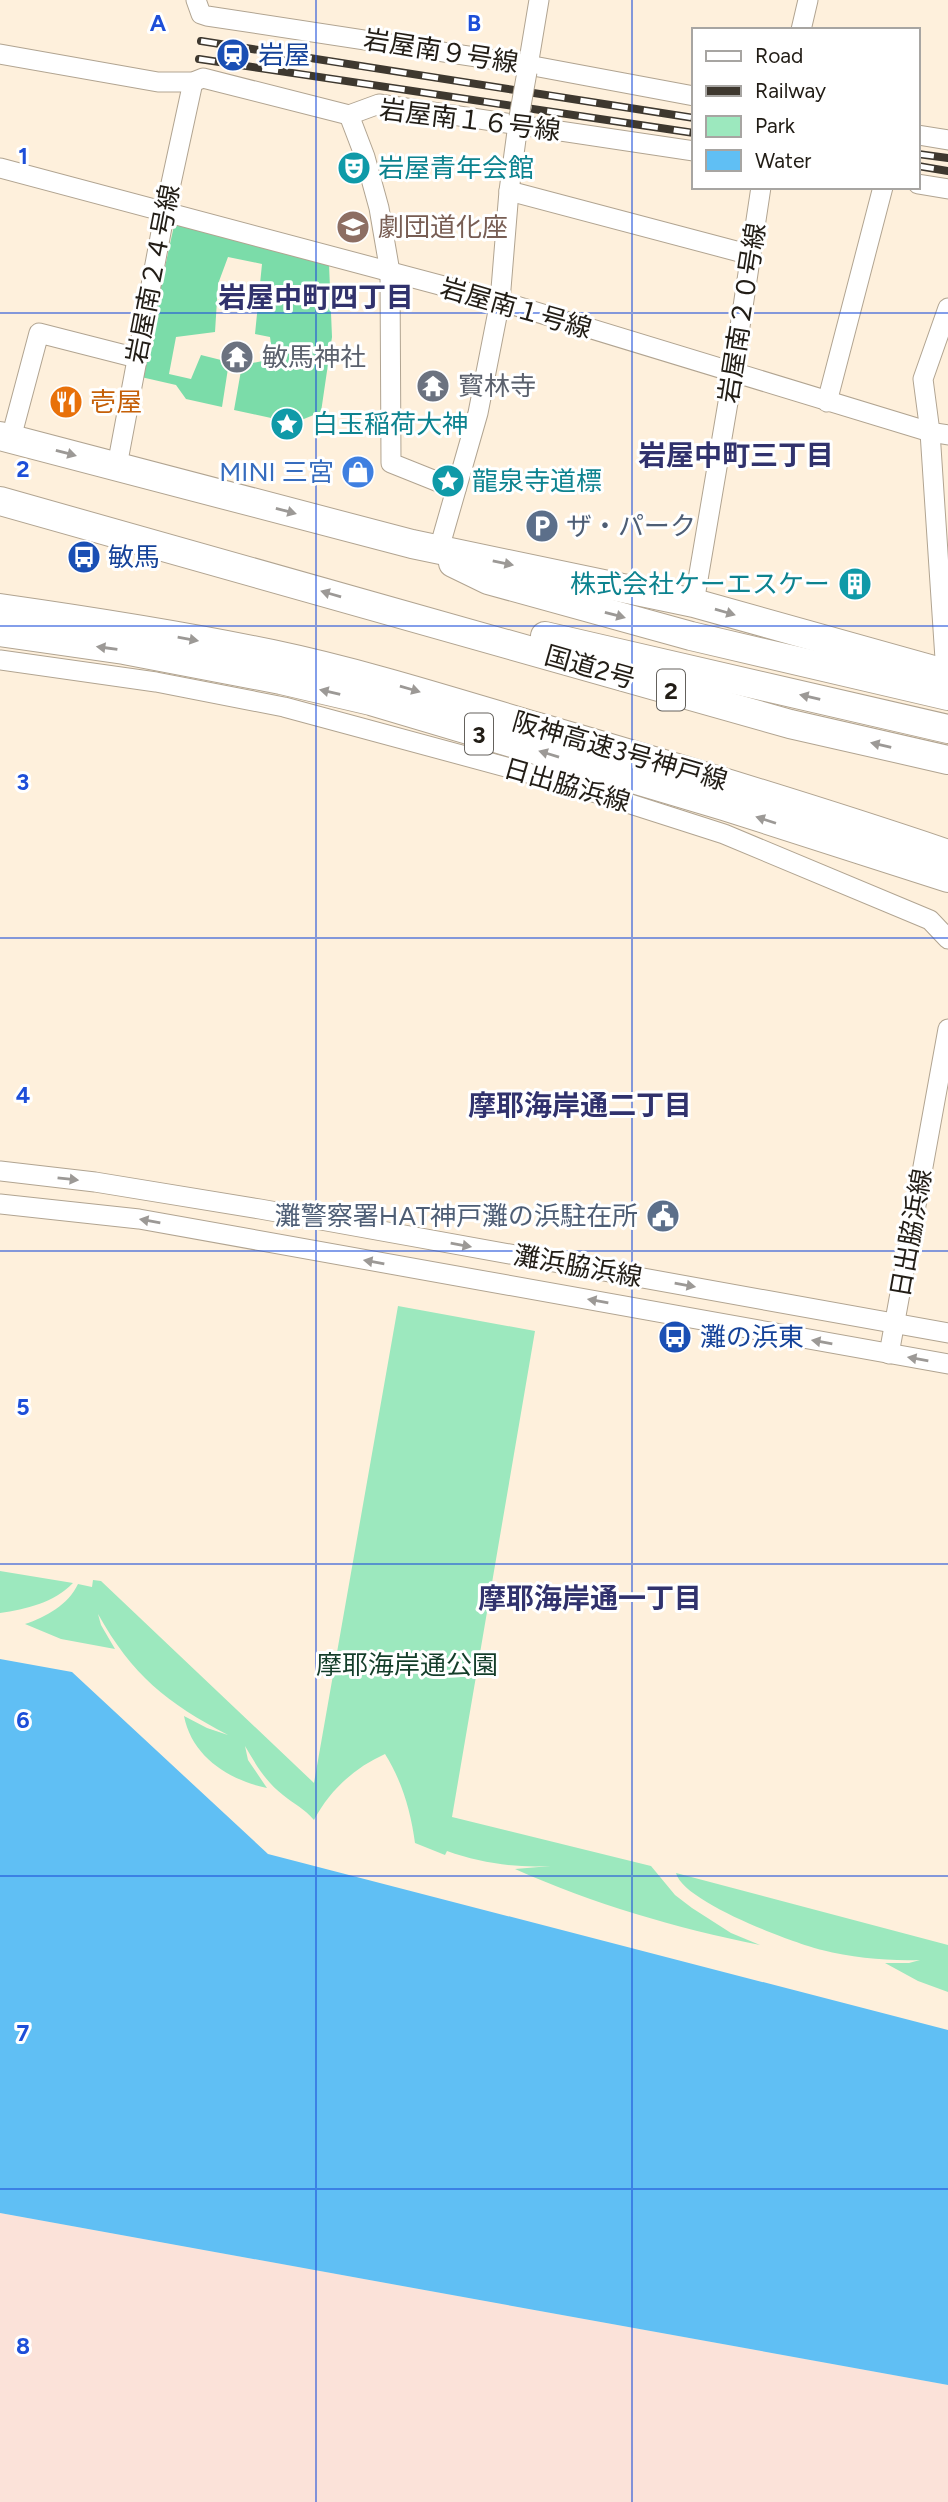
<svg xmlns="http://www.w3.org/2000/svg" width="948" height="2502" font-family="Figtree,'Noto Sans JP',sans-serif">
<rect width="100%" height="100%" fill="#fef0dc"/>
<!-- industrial -->
<path fill="#fbe2d9" d="M0 2213 948 2385V2502H0Z"/>
<!-- green -->
<g fill="#9ce8be">
<path d="M398 1306 535 1331 452 1817 651 1866 675 1895 692 1908 731 1933 760 1945C676 1928 593 1904 515 1869L551 1866C515 1868 481 1863 447 1851L445 1855 415 1843C411 1812 402 1781 385 1754 354 1768 330 1790 314 1820 305 1809 294 1804 283 1795 266 1782 256 1765 245 1746L248 1760 267 1788C229 1780 192 1757 184 1716L207 1728 228 1735C167 1703 132 1675 98 1614L101 1625 115 1649 61 1639 25 1624C46 1617 68 1605 78 1584L92 1587 93 1580 101 1581 314 1783Z"/>
<path d="M0 1571 73 1583C54 1603 26 1609 0 1613Z"/>
<path d="M676 1873 948 1945V1992L918 1981 885 1963H909L920 1960C888 1961 853 1958 822 1950 793 1943 683 1902 676 1873Z"/>
</g>
<!-- forest -->
<path fill="#7bdca9" d="M175 221 329 264 332 337 321 412 294 423 234 410 242 365 273 359 270 337 255 334 262 264 228 257 218 284 215 332 176 337 169 374 191 379 201 355 229 362 222 407 186 399 176 385 141 377Z"/>
<!-- water -->
<path fill="#60bff4" d="M0 1659 72 1672 268 1854 948 2030V2385L0 2213Z"/>
<g fill="none" stroke-linecap="round" stroke-linejoin="round">
<defs>
<g id="minor">
<path d="M196 0 201 14 207 16 528 65 694 96"/>
<path d="M801 30 808 0"/>
<path d="M0 54 158 82H193L203 78 349 115 379 104 694 151"/>
<path d="M527 72 539 0"/>
<path d="M349 115 365 157 379 208 390 272 391 463 456 489"/>
<path d="M918 135 948 140"/>
<path d="M0 168 500 301 930 432 948 435"/>
<path d="M918 184 948 189"/>
<path d="M509 191 751 255"/>
<path d="M827 402 883 187"/>
<path d="M11 438 39 333 137 358"/>
<path d="M117 466 165 211 193 82"/>
<path d="M439 549 478 413 500 301 509 191 519 117"/>
<path d="M694 603 733 373 761 187"/>
<path d="M0 660 156 682 284 707 565 783 724 834 930 920 948 939"/>
<path d="M946 674 930 432 923 379 948 308"/>
<path d="M0 1171 95 1182 260 1209 948 1333"/>
<path d="M0 1204 139 1219 948 1364"/>
<path d="M889 1354 948 1029"/>
</g>
<g id="highway">
<path d="M0 436 412 544 694 603 948 674"/>
<path d="M0 501 790 724 948 760"/>
<path d="M453 563 488 580 691 636 948 696"/>
<path d="M0 608C91 621 182 635 272 654 362 673 450 701 538 727 676 767 812 808 948 854"/>
<path d="M0 632 124 650 281 680 371 701 724 806 948 878"/>
<path d="M545 636 948 729"/>
</g>
</defs>
<!-- minor casing -->
<use href="#minor" stroke="#b1a491" stroke-width="21"/>
<!-- highway casing -->
<use href="#highway" stroke="#b1a491" stroke-width="30"/>
<!-- minor -->
<use href="#minor" stroke="#fff" stroke-width="19"/>
<!-- highway -->
<use href="#highway" stroke="#fff" stroke-width="28"/>
<defs>
<g id="rail">
<path d="M201 41 694 118"/>
<path d="M199 59 694 133"/>
<path d="M918 154 948 158"/>
<path d="M918 166 948 171"/>
</g>
</defs>
<!-- rail casing -->
<use href="#rail" stroke="#3e382f" stroke-width="8"/>
<!-- rail -->
<use href="#rail" stroke="#fff" stroke-width="5" stroke-dasharray="16" stroke-linecap="butt"/>
<defs>
<path id="minor-bridge" d="M519 117 527 72"/>
</defs>
<!-- minor-bridge casing -->
<use href="#minor-bridge" stroke="#b1a491" stroke-width="21" stroke-linecap="butt"/>
<!-- minor-bridge -->
<use href="#minor-bridge" stroke="#fff" stroke-width="19"/>
</g>
<!-- one-way arrows -->
<defs><path id="oneway-solid" d="M-6-.8H1V-3.2L6.5 0L1 3.2V.8H-6Z" transform="scale(1.75)"/></defs>
<g fill="#9c9996">
<use href="#oneway-solid" transform="translate(66 453) rotate(15)"/>
<use href="#oneway-solid" transform="translate(286 511) rotate(15)"/>
<use href="#oneway-solid" transform="translate(503 563) rotate(12)"/>
<use href="#oneway-solid" transform="translate(331 594) rotate(-164)"/>
<use href="#oneway-solid" transform="translate(725 612) rotate(16)"/>
<use href="#oneway-solid" transform="translate(615 615) rotate(15)"/>
<use href="#oneway-solid" transform="translate(188 639) rotate(10)"/>
<use href="#oneway-solid" transform="translate(107 648) rotate(-172)"/>
<use href="#oneway-solid" transform="translate(410 689) rotate(16)"/>
<use href="#oneway-solid" transform="translate(330 692) rotate(-167)"/>
<use href="#oneway-solid" transform="translate(810 697) rotate(-167)"/>
<use href="#oneway-solid" transform="translate(881 745) rotate(-167)"/>
<use href="#oneway-solid" transform="translate(549 754) rotate(-163)"/>
<use href="#oneway-solid" transform="translate(766 820) rotate(-162)"/>
<use href="#oneway-solid" transform="translate(68 1179) rotate(6)"/>
<use href="#oneway-solid" transform="translate(150 1221) rotate(-170)"/>
<use href="#oneway-solid" transform="translate(461 1245) rotate(10)"/>
<use href="#oneway-solid" transform="translate(374 1262) rotate(-170)"/>
<use href="#oneway-solid" transform="translate(685 1285) rotate(10)"/>
<use href="#oneway-solid" transform="translate(598 1301) rotate(-170)"/>
<use href="#oneway-solid" transform="translate(822 1342) rotate(-170)"/>
<use href="#oneway-solid" transform="translate(918 1359) rotate(-170)"/>
</g>
<!-- grid -->
<path fill="none" stroke="#1d4ed8" stroke-width="2" stroke-opacity="0.55" d="M316 0V2502M632 0V2502M0 313H948M0 626H948M0 938H948M0 1251H948M0 1564H948M0 1876H948M0 2189H948"/>
<!-- icons -->
<defs>
<symbol id="station-disc" viewBox="-11 -11 22 22"><circle r="9.5" fill="#1a4fb4" stroke="#fff"/><path d="M-3-6H3Q5-6 5-4V2Q5 4 3 4L4.5 6H3L1.5 4h-3L-3 6H-4.5L-3 4Q-5 4-5 2V-4Q-5-6-3-6ZM-3.5-4v3h7v-3ZM-3.5 1v1.5H-2V1ZM2 1v1.5H3.5V1Z" fill="#fff"/></symbol>
<symbol id="theatre-disc" viewBox="-11 -11 22 22"><circle r="9.5" fill="#0f9aa8" stroke="#fff"/><path d="M-5-5.5Q0-4 5-5.5V0Q5 5 0 6Q-5 5-5 0ZM-3.3-2.5H-1v1.5H-3.3ZM1-2.5H3.3v1.5H1ZM-2.8 1Q0 5.5 2.8 1Z" fill="#fff"/></symbol>
<symbol id="school-disc" viewBox="-11 -11 22 22"><circle r="9.5" fill="#8d6e63" stroke="#fff"/><path d="M0-5L7-2L0 1L-7-2ZM-4 1L0 2.5L4 1V4Q0 6-4 4Z" fill="#fff"/></symbol>
<symbol id="temple-disc" viewBox="-11 -11 22 22"><circle r="9.5" fill="#6b7280" stroke="#fff"/><path d="M0-6L5-2H3V0L6.5 2.5H4V6H1.5V3h-3V6H-4V2.5H-6.5L-3 0V-2H-5Z" fill="#fff"/></symbol>
<symbol id="restaurant-disc" viewBox="-11 -11 22 22"><circle r="9.5" fill="#e8710a" stroke="#fff"/><path d="M-5-6h1v4h1v-4h1v4h1v-4h1v5L-1.5 .5V6h-2V.5L-5-1ZM5-6V6H3V1.5H1.5Q1.5-4 5-6Z" fill="#fff"/></symbol>
<symbol id="sight-disc" viewBox="-11 -11 22 22"><circle r="9.5" fill="#0f9aa8" stroke="#fff"/><path d="M0-6L1.8-2.2L6-1.7L2.9 1.2L3.7 5.4L0 3.3L-3.7 5.4L-2.9 1.2L-6-1.7L-1.8-2.2Z" fill="#fff"/></symbol>
<symbol id="shop-disc" viewBox="-11 -11 22 22"><circle r="9.5" fill="#3f7fe0" stroke="#fff"/><path d="M-5-2.5h2.3a2.7 3.5 0 0 1 5.4 0H5L5.5 6h-11ZM-1.5-2.5h3a1.5 2.3 0 0 0-3 0Z" fill="#fff"/></symbol>
<symbol id="parking-disc" viewBox="-11 -11 22 22"><circle r="9.5" fill="#5c6f8a" stroke="#fff"/><path d="M-3.5-5.5H1a3.5 3.5 0 0 1 0 7H-1V5.5H-3.5ZM-1-3.4V-.6H.8a1.4 1.4 0 0 0 0-2.8Z" fill="#fff"/></symbol>
<symbol id="bus-disc" viewBox="-11 -11 22 22"><circle r="9.5" fill="#1a4fb4" stroke="#fff"/><path d="M-5-6H5V4H4V6H2V4H-2V6H-4V4H-5ZM-3.5-4V0h7V-4ZM-3.5 1.2v1.5H-2V1.2ZM2 1.2v1.5H3.5V1.2Z" fill="#fff"/></symbol>
<symbol id="building-disc" viewBox="-11 -11 22 22"><circle r="9.5" fill="#0f9aa8" stroke="#fff"/><path d="M-4-6H4V6H1V3H-1V6H-4ZM-2.5-4.3h1.7v1.8h-1.7ZM.8-4.3h1.7v1.8H.8ZM-2.5-1h1.7V.8h-1.7ZM.8-1h1.7V.8H.8Z" fill="#fff"/></symbol>
<symbol id="civic-disc" viewBox="-11 -11 22 22"><circle r="9.5" fill="#5c6f8a" stroke="#fff"/><path d="M-.6-6.5H3V-4.5H.6V-3L4-1V1h2V6H-6V1h2V-1L-.6-3ZM-1.2 2.5V6h2.4V2.5Z" fill="#fff"/></symbol>
</defs>
<g fill-rule="evenodd">
<use href="#station-disc" x="214" y="36" width="38" height="38"/>
<use href="#theatre-disc" x="335" y="149" width="38" height="38"/>
<use href="#school-disc" x="334" y="208" width="38" height="38"/>
<use href="#temple-disc" x="218" y="338" width="38" height="38"/>
<use href="#temple-disc" x="414" y="367" width="38" height="38"/>
<use href="#restaurant-disc" x="47" y="383" width="38" height="38"/>
<use href="#sight-disc" x="268" y="405" width="38" height="38"/>
<use href="#shop-disc" x="339" y="453" width="38" height="38"/>
<use href="#sight-disc" x="429" y="462" width="38" height="38"/>
<use href="#parking-disc" x="523" y="507" width="38" height="38"/>
<use href="#bus-disc" x="65" y="538" width="38" height="38"/>
<use href="#building-disc" x="836" y="565" width="38" height="38"/>
<use href="#civic-disc" x="644" y="1197" width="38" height="38"/>
<use href="#bus-disc" x="656" y="1318" width="38" height="38"/>
</g>
<g text-anchor="middle" dominant-baseline="central" stroke-width="6" stroke-linejoin="round" paint-order="stroke">
<!-- shield labels -->
<g fill="#fff" stroke="#64615c" stroke-width="2">
<rect x="657" y="669.5" width="28" height="41" rx="5"/>
<rect x="465" y="713.5" width="28" height="41" rx="5"/>
</g>
<g font-size="24" font-weight="bold" fill="#221d16">
<text x="671" y="690">2</text>
<text x="479" y="734">3</text>
</g>
<!-- street labels -->
<g font-size="26" fill="#221d16" stroke="#fff">
<text transform="translate(441 51) rotate(9)">岩屋南９号線</text>
<text transform="translate(470 120) rotate(7)">岩屋南１６号線</text>
<text transform="translate(153 274) rotate(-79)">岩屋南２４号線</text>
<text transform="translate(516 308) rotate(16)">岩屋南１号線</text>
<text transform="translate(742 313) rotate(-81)">岩屋南２０号線</text>
<text transform="translate(590 667) rotate(16)">国道2号</text>
<text transform="translate(620 751) rotate(16)">阪神高速3号神戸線</text>
<text transform="translate(567 785) rotate(16)">日出脇浜線</text>
<text transform="translate(911 1233) rotate(-80)">日出脇浜線</text>
<text transform="translate(578 1266) rotate(10)">灘浜脇浜線</text>
</g>
<!-- transit labels -->
<g font-size="26" fill="#164399" stroke="#fff" text-anchor="start">
<text x="258" y="55">岩屋</text>
<text x="108" y="557">敏馬</text>
<text x="700" y="1337">灘の浜東</text>
</g>
<!-- culture labels -->
<g font-size="26" fill="#0d838f" stroke="#fff" text-anchor="start">
<text x="378" y="168">岩屋青年会館</text>
<text x="312" y="424">白玉稲荷大神</text>
<text x="472" y="481">龍泉寺道標</text>
<text x="830" y="584" text-anchor="end">株式会社ケーエスケー</text>
</g>
<!-- education labels -->
<g font-size="26" fill="#785e54" stroke="#fff" text-anchor="start">
<text x="378" y="227">劇団道化座</text>
</g>
<!-- worship labels -->
<g font-size="26" fill="#5b616d" stroke="#fff" text-anchor="start">
<text x="262" y="357">敏馬神社</text>
<text x="458" y="386">寳林寺</text>
</g>
<!-- food labels -->
<g font-size="26" fill="#c56008" stroke="#fff" text-anchor="start">
<text x="90" y="402">壱屋</text>
</g>
<!-- shop labels -->
<g font-size="26" fill="#366cbe" stroke="#fff" text-anchor="end">
<text x="334" y="472">MINI 三宮</text>
</g>
<!-- service labels -->
<g font-size="26" fill="#4e5e75" stroke="#fff" text-anchor="start">
<text x="566" y="526">ザ・パーク</text>
<text x="638" y="1216" text-anchor="end">灘警察署HAT神戸灘の浜駐在所</text>
</g>
<!-- park labels -->
<g font-size="26" fill="#133d29" stroke="#fff">
<text x="407" y="1665">摩耶海岸通公園</text>
</g>
<!-- neighbourhood labels -->
<g font-size="28" font-weight="bold" fill="#31326d" stroke="#fff">
<text x="316" y="297">岩屋中町四丁目</text>
<text x="736" y="455">岩屋中町三丁目</text>
<text x="580" y="1105">摩耶海岸通二丁目</text>
<text x="590" y="1598">摩耶海岸通一丁目</text>
</g>
</g>
<g font-size="23" text-anchor="middle" font-weight="bold" fill="#1d4ed8" stroke="#fff" stroke-width="6" stroke-linejoin="round" paint-order="stroke">
<text x="158" y="31">A</text>
<text x="474" y="31">B</text>
<text x="23" y="164">1</text>
<text x="23" y="477">2</text>
<text x="23" y="790">3</text>
<text x="23" y="1103">4</text>
<text x="23" y="1415">5</text>
<text x="23" y="1728">6</text>
<text x="23" y="2041">7</text>
<text x="23" y="2354">8</text>
</g>
<!-- legend -->
<rect x="692" y="28" width="228" height="161" fill="#ffffff" stroke="#a7a5a2" stroke-width="2"/>
<rect x="706" y="51" width="35" height="10" fill="#ffffff" stroke="#a7a5a2" stroke-width="2"/>
<text x="755" y="63" font-size="21" fill="#221d16">Road</text>
<rect x="706" y="86" width="35" height="10" fill="#3e382f" stroke="#a7a5a2" stroke-width="2"/>
<text x="755" y="98" font-size="21" fill="#221d16">Railway</text>
<rect x="706" y="116" width="35" height="21" fill="#9ce8be" stroke="#a7a5a2" stroke-width="2"/>
<text x="755" y="133" font-size="21" fill="#221d16">Park</text>
<rect x="706" y="150" width="35" height="21" fill="#60bff4" stroke="#a7a5a2" stroke-width="2"/>
<text x="755" y="168" font-size="21" fill="#221d16">Water</text>
</svg>
